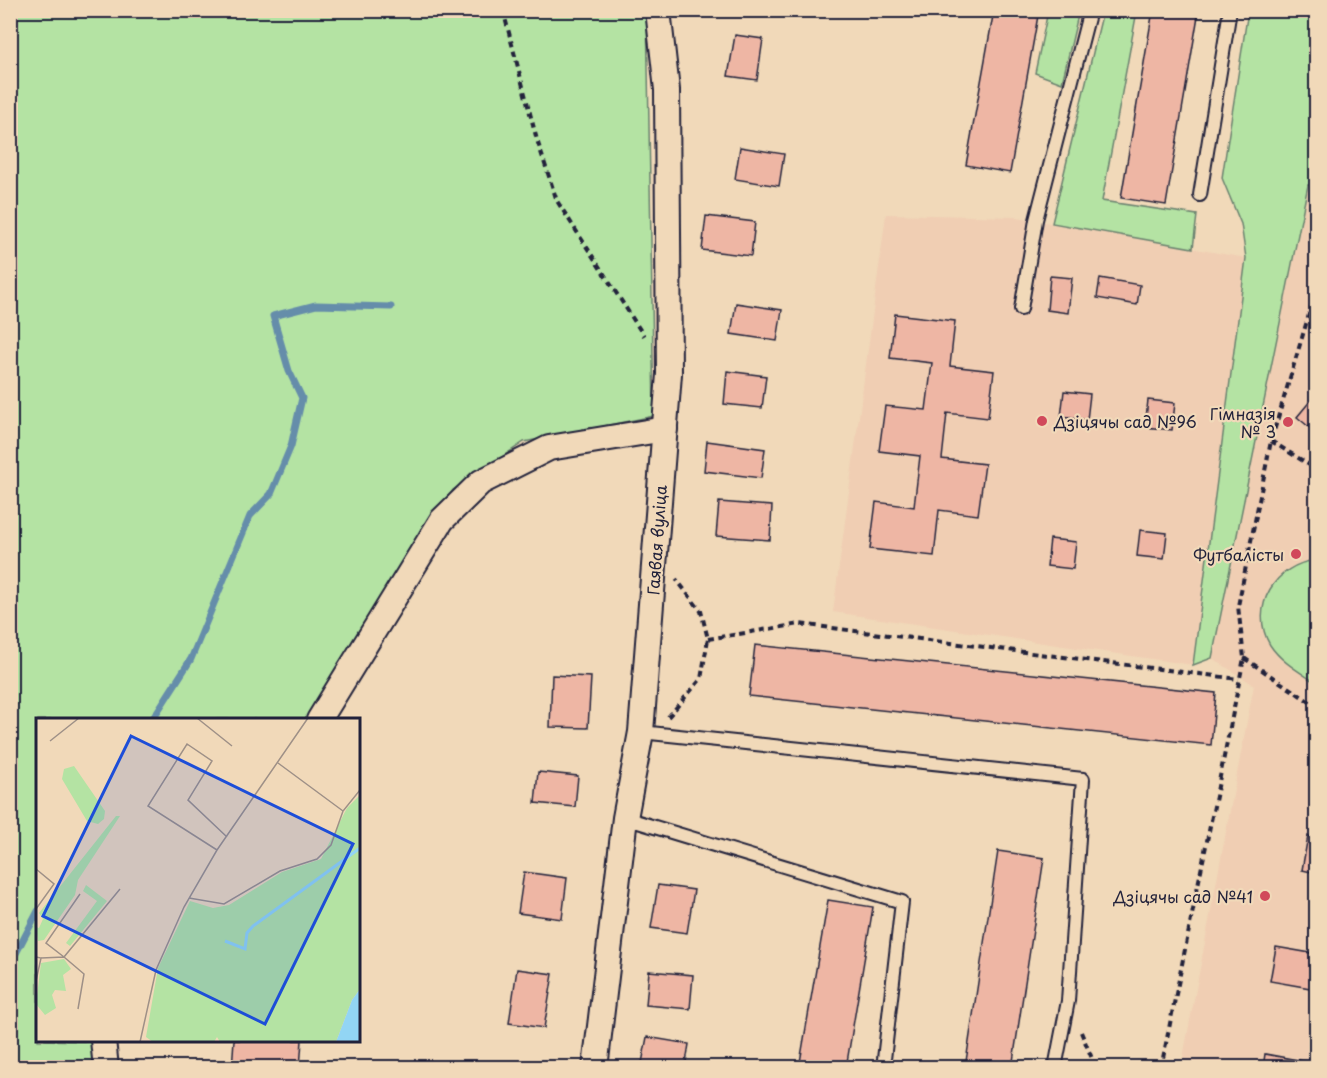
<svg xmlns="http://www.w3.org/2000/svg" width="1327" height="1078" font-family="'Playpen Sans',sans-serif">
<rect width="100%" height="100%" fill="#f1d9b9"/>
<filter id="ink" filterUnits="userSpaceOnUse"><feTurbulence type="fractalNoise" baseFrequency=".0167" numOctaves="2"/><feDisplacementMap in="SourceGraphic" scale="12" xChannelSelector="R" yChannelSelector="G"/><feConvolveMatrix kernelMatrix="1 2 1 2 8 2 1 2 1" color-interpolation-filters="sRGB"/></filter>
<g filter="url(#ink)">
<!-- built -->
<g fill="#f0ceb3">
<path d="M1308 185 1316 187V1067L1181 1068 1254 685 1212 658Z"/>
<path d="M886 214 1017 217 1246 258 1193 665 833 612Z"/>
</g>
<!-- green -->
<g fill="#b4e3a3" stroke="#6b826f" stroke-width="1.5">
<path d="M647 10 654 416 524 442 453 490 338 664 307 719 38 720V1040L91 1041 94 1067H11L10 11Z"/>
<path d="M1048 11H1079L1062 83 1035 73Z"/>
<path d="M1103 11H1137L1102 201 1197 215 1193 248 1052 223Z"/>
<path d="M1248 11H1316V187L1308 185 1212 658 1193 665 1246 258 1241 224 1222 178Z"/>
<path d="M1316 560V683C1300 672 1281 662 1270 645 1248 607 1276 564 1316 560Z"/>
</g>
<g fill="none" stroke-linecap="round" stroke-linejoin="round">
<!-- stream -->
<g stroke="#658daa" stroke-width="7">
<path d="M152 720 191 659 250 516 271 494 291 446 302 398 289 371 273 316 316 305 391 307"/>
<path d="M10 965 38 911"/>
</g>
</g>
<!-- building -->
<g fill="#eeb6a4" stroke="#22223b" stroke-width="1.5">
<path d="M994 10H1039L1010 173 966 165Z"/>
<path d="M1153 10H1199L1166 205 1121 198Z"/>
<path d="M735 35 763 39 757 80 728 76Z"/>
<path d="M740 147 784 154 779 186 735 179Z"/>
<path d="M706 216 755 222 751 256 702 250Z"/>
<path d="M1050 276 1072 278 1068 313 1047 310Z"/>
<path d="M1100 278 1140 285 1137 305 1097 298Z"/>
<path d="M736 303 782 310 777 341 731 334Z"/>
<path d="M895 314 955 321 950 366 994 371 988 418 947 413 942 459 985 464 978 515 939 510 934 556 870 549 876 502 914 507 920 456 879 451 885 406 926 410 932 363 890 358Z"/>
<path d="M727 371 766 376 762 408 724 404Z"/>
<path d="M1064 391 1090 394 1087 420 1061 417Z"/>
<path d="M1316 394V433L1297 417Z"/>
<path d="M1148 400 1175 403 1172 430 1145 427Z"/>
<path d="M707 441 765 449 761 478 704 471Z"/>
<path d="M719 502 772 506 770 540 716 536Z"/>
<path d="M1140 530 1167 533 1164 559 1137 556Z"/>
<path d="M1050 539 1076 542 1073 569 1047 566Z"/>
<path d="M755 645 1216 693 1211 745 749 696Z"/>
<path d="M552 675 591 677 588 728 550 727Z"/>
<path d="M538 772 578 776 575 807 535 803Z"/>
<path d="M1308 836 1316 838V873L1302 870Z"/>
<path d="M998 851 1044 858 1012 1068H965Z"/>
<path d="M524 872 567 878 562 919 518 913Z"/>
<path d="M658 885 694 890 687 933 651 928Z"/>
<path d="M828 900 873 907 846 1068H799Z"/>
<path d="M1276 947 1316 954V989L1270 981Z"/>
<path d="M517 969 553 974 544 1028 509 1023Z"/>
<path d="M649 971 693 975 690 1009 646 1005Z"/>
<path d="M647 1037 689 1044 685 1068H641Z"/>
<path d="M234 1040H302L300 1068H232Z"/>
<path d="M1316 1047V1068H1263L1265 1054 1314 1063Z"/>
</g>
<g fill="none" stroke-linecap="round" stroke-linejoin="round">
<defs>
<g id="service">
<path d="M1200 195 1230 10"/>
<path d="M1021 309 1036 220 1090 10"/>
<path d="M641 732 1083 779 1068 1001 1055 1068"/>
<path d="M625 818 902 902 883 1068"/>
</g>
<g id="minor">
<path d="M319 720 442 520 481 482 549 448 665 429"/>
<path d="M103 1040 106 1068"/>
<path d="M595 1068 625 818 641 732 669 374 667 90 658 10"/>
</g>
</defs>
<!-- service casing -->
<use href="#service" stroke="#22223b" stroke-width="16"/>
<!-- minor casing -->
<use href="#minor" stroke="#22223b" stroke-width="28"/>
<!-- path -->
<g stroke="#22223b" stroke-width="4" stroke-dasharray="6 4.5" stroke-linecap="butt">
<path d="M503 10 537 140 557 201 644 336"/>
<path d="M1271 441 1316 469"/>
<path d="M708 639 800 624 1239 679"/>
<path d="M1244 658 1316 706"/>
<path d="M668 717 701 679 708 639 701 611 676 579"/>
<path d="M1081 1032 1096 1068"/>
<path d="M1161 1068 1244 658 1238 606 1271 441 1316 291"/>
</g>
<!-- service -->
<use href="#service" stroke="#f1d9b9" stroke-width="12"/>
<!-- minor -->
<use href="#minor" stroke="#f1d9b9" stroke-width="24"/>
</g>
</g>
<!-- markers -->
<g fill="#d1495b" stroke="#f1d9b9" stroke-width="2">
<circle cx="1042" cy="421" r="6"/>
<circle cx="1288" cy="422" r="6"/>
<circle cx="1296" cy="554" r="6"/>
<circle cx="1265" cy="896" r="6"/>
</g>
<g text-anchor="middle" dominant-baseline="central" stroke-width="4.5" stroke-linejoin="round" paint-order="stroke">
<!-- poi labels -->
<g font-size="16" fill="#22223b" stroke="#f1d9b9" text-anchor="end">
<text x="1276" y="413">Гімназія<tspan x="1276" dy="18">№ 3</tspan></text>
<text x="1054" y="421" text-anchor="start">Дзіцячы сад №96</text>
<text x="1284" y="554">Футбалісты</text>
<text x="1253" y="896">Дзіцячы сад №41</text>
</g>
<!-- street labels -->
<g font-size="16" fill="#22223b" stroke="#f1d9b9">
<text transform="translate(656 540) rotate(-86)">Гаявая вуліца</text>
</g>
</g>
<!-- overview -->
<g transform="translate(36 718)">
<rect width="324" height="324" fill="#f1d9b9"/>
<path d="M38 48 69 93 68 101 62 106 51 103 26 61 28 51ZM324 77V271L316 282 300 324H184L181 319 178 324H117L110 319 122 250 154 183 177 190 193 187 246 154 285 141 311 90ZM80 98H84L42 162 39 177 8 222 2 223 0 209 3 210 7 201 3 195ZM50 167 71 183 34 228 30 225 61 183 47 173ZM28 241 35 251 27 257 30 273 19 272 16 277 20 290 9 297 0 286 5 245Z" fill="#b4e3a3"/>
<path d="M324 271V324H300L316 282Z" fill="#92d5f4"/>
<path fill="none" stroke="#92d5f4" stroke-width="3" d="M189 223 209 231 211 215 217 208 324 130"/>
<path fill="none" stroke="#9e9087" stroke-width="1.5" d="M161 0 196 28M14 23 43 0M242 45 307 93M181 132 112 88 151 26 176 43 152 82 191 119M0 151 18 166 0 191M153 180 188 186 244 153 281 141 295 127 307 93 324 72M0 239 5 240 0 263M28 239 10 225 44 176M5 240 28 239M42 291 48 256 28 239 84 171M104 324 120 252 148 189 181 132 272 0"/>
<path fill="#1d4ed8" fill-opacity="0.15" stroke="#1d4ed8" stroke-width="3" d="M95 18 317 126 229 306 7 198Z"/>
<rect width="324" height="324" fill="none" stroke="#22223b" stroke-width="3"/>
</g>
<!-- margin -->
<rect width="1327" height="1078" fill="none" stroke="#f1d9b9" stroke-width="36"/>
<rect x="18" y="18" width="1291" height="1042" fill="none" stroke="#22223b" stroke-width="2" filter="url(#ink)"/>
</svg>
